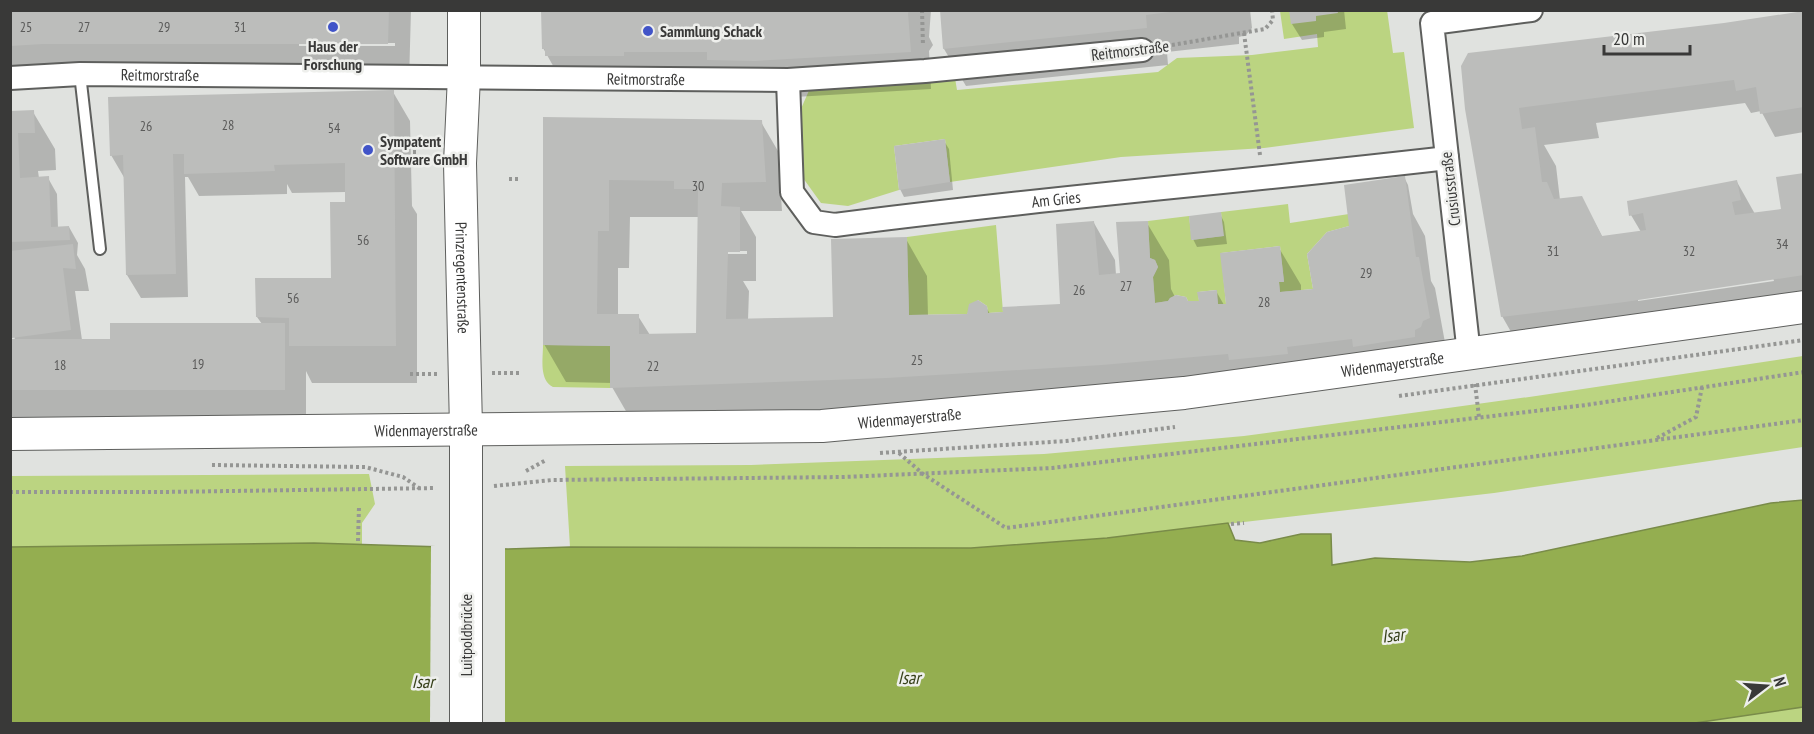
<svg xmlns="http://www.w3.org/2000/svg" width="1814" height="734" font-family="'PT Sans Narrow',sans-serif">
<rect width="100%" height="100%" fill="#e0e2df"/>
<!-- green -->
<g fill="#bbd481">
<path d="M1387 10 1393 53 1404 52 1414 128 1264 148 1121 157 950 182 945 139 894 146 899 190 848 206 821 203 803 178 800 111 811 86 955 78 957 90 1158 72 1177 58 1252 55 1318 47 1317 34 1284 39 1280 11Z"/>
<path d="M1288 204 1290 223 1349 214V226L1327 232 1307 254 1313 289 1280 292 1279 282 1284 281 1280 246 1221 253 1226 304H1218L1216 290 1198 292 1199 301H1188L1186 297 1176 295 1170 298 1168 301 1155 303 1153 277 1158 267 1155 260 1150 258 1148 221 1189 216 1192 240 1223 236 1221 212Z"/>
<path d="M996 225 1003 312 988 313 987 306 978 300 967 314 909 315 907 237Z"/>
<path d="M543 345 610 346V388L553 387C539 380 543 359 543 345Z"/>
<path d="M1803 356V447L1494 493 1107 538 971 548 570 547 565 466 751 465 1044 454 1244 436 1536 396Z"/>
<path d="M369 474 375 504 362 523V546L314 543 11 547 10 476Z"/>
<path d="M1803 707V723H1688Z"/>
</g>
<!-- water -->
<path fill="#94ae50" stroke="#798b49" stroke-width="1.5" d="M1803 500V707L1688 724 11 723 10 547 314 543 508 549 570 547 971 548 1107 538 1228 523 1235 540 1260 543 1301 534H1331L1332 565 1375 558 1470 562 1522 556 1771 503Z"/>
<!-- pier -->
<path fill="#e0e2df" d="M431 546H505V724L430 723Z"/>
<!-- shadow -->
<g fill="#0003" fill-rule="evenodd">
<path d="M10 10H411L409 82 10 76ZM299 43H395V46H299Z"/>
<path d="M543 10H931L929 37 933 45 929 51 931 89 778 98 770 83 560 78 543 48Z"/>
<path d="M941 10H1250L1252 28 1246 35 1239 37V44L1167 52 1168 65 966 86 944 49Z"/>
<path d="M1291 10H1344L1346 29 1324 32V37L1302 40 1292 24Z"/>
<path d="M1804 12V132L1775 137 1761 111 1751 113 1745 103 1596 123 1599 138 1544 145 1556 166 1560 200 1581 197 1603 238 1641 232 1631 215 1737 182 1755 214 1783 210 1804 175V307L1519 346 1502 316 1467 108 1724 25ZM1773 278 1774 281 1638 301V298Z"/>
<path d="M393 92 410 121 412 206 417 214V383H312L306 371V427L10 428V341H15L10 304V113L33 112 55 149 56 170 38 171 39 178H48L57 194 58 228 69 227 78 243 77 255 85 269 89 291H75L82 340H112L262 324 257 317 332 280 346 203V192L292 193 287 184V194L199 196 188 177H185L188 297 141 298 127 275 125 179 111 155Z"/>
<path d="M545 119 761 122 778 151 782 211H741L756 237V281H743L749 291 748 320 834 319 906 239 927 276 928 316 968 315 986 307 990 314 1062 306 1094 223 1115 260 1116 275H1121L1147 223 1169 260 1171 289 1175 297 1188 303 1200 302 1216 291 1224 305H1228L1279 248 1301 285V291L1315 290 1351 228 1404 177 1408 185 1413 214 1425 236 1431 281 1435 288 1446 348 1249 391 634 425 612 387V383L566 382 544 344ZM630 217H699L697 334 650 335 638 316H618V268H629ZM727 251H747V254H727Z"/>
<path d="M944 141 949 149 953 190 904 197 900 189Z"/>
<path d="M1220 214 1224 222 1227 244 1197 247 1193 239Z"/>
</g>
<!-- building -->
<g fill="#bcbdbb" fill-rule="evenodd">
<path d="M10 10H389L388 44H43L10 46Z"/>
<path d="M541 10H910L908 13 911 52 755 61 707 60V52H624V56H545V49H542Z"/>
<path d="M940 10H1170V12L1146 15 1147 28 943 49Z"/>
<path d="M1289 10H1337L1338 13 1316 16V21L1291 24Z"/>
<path d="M1804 11V107L1760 114 1756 87 1736 91 1734 80 1519 108 1522 129 1535 127 1542 182H1547L1554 199 1582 196 1602 236 1646 230 1643 213 1629 216 1627 201 1737 180 1741 200 1732 202 1735 215 1781 209 1776 177 1804 173V275L1625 302 1501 317 1465 109 1461 66 1468 53 1724 23Z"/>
<path d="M394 90 396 346H289V318L256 317 255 278H331L330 202H345V163L274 165 275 171 184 174V154H173L176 274 126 275 123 155 110 156 108 97Z"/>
<path d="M34 110 35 133H18L20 178 49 176 51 227 69 226 70 240 10 242V111Z"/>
<path d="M543 117 762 120 766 182 722 183 721 206 740 207V252H728L726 319 833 317 831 239 907 237 909 315 967 314 969 304 978 300 987 306 988 313 1003 312 1002 307 1060 304 1056 224 1094 221 1099 275 1120 273 1116 222 1148 221 1150 258 1155 260 1158 267 1153 277 1155 303 1168 301 1170 298 1176 295 1186 297 1188 301H1199L1197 292 1217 290 1218 304H1226L1220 253 1280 246 1284 282H1279L1280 292 1313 289 1307 254 1327 232 1349 226 1344 185 1405 176 1416 257H1419L1430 318 1423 321 1421 327 1415 330V337L1353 347 1352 339 1287 347 1288 354 1229 360 1228 354 1102 365 887 378 610 388V346L543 345ZM609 180 674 181V189H698L696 333 639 334V314H597L598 231H609Z"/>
<path d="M945 139 950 182 899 190 894 146Z"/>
<path d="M1221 212 1224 236 1191 240 1189 216Z"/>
<path d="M73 244 76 269 63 268 71 330 12 338 10 251Z"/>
<path d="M110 323H285V390H10V339H110Z"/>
</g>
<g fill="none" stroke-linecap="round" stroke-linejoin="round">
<defs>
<path id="lane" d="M80 74 100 249"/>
<g id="street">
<path id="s1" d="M10 78 80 74 788 80 925 71 1142 50"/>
<path id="s2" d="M788 80 792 192 814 222 835 225C1038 198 1243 182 1447 158"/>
<path d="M1469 354 1432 23 1531 10"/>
</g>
<g id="secondary">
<path id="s3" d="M464 10V76L460 163 466 428V724"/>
<path id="s4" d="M10 434 822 426 1184 393 1804 307"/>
</g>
</defs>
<!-- lane casing -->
<use href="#lane" stroke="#5e5f5d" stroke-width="14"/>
<!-- street casing -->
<use href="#street" stroke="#5e5f5d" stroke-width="26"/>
<!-- secondary casing -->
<use href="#secondary" stroke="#5e5f5d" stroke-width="34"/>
<!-- path -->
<g stroke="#959694" stroke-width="4" stroke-dasharray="3 3" stroke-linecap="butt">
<path d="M922 10 923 46"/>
<path d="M1244 33 1260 155"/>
<path d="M1166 46 1265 29 1273 20 1272 10"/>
<path d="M413 152H418"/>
<path d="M509 179H521"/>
<path d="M492 373H522"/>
<path d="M410 374H437"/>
<path d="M1475 384 1479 417"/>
<path d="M1399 396 1804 340"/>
<path d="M1657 438 1696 417 1702 387"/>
<path d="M880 453 1066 441 1175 427"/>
<path d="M899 453 923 474 1006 528 1804 420"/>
<path d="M212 465 365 467 403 477 419 488"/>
<path d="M526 471 546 460"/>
<path d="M494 486 552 480 843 477 1052 468 1586 405 1804 372"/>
<path d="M10 492H163L436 488"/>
<path d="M1231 524 1244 523"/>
<path d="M358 541 359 507"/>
</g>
<!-- lane -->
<use href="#lane" stroke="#fff" stroke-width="10"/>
<!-- street -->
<use href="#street" stroke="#fff" stroke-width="22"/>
<!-- secondary -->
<use href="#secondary" stroke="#fff" stroke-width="32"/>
</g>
<!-- markers -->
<g fill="#4154c8" stroke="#eeefec" stroke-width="2">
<circle cx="333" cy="27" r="6"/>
<circle cx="648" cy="31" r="6"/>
<circle cx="368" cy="150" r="6"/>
</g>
<g text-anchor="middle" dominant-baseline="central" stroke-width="5" stroke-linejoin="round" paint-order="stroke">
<!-- number labels -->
<g font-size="14" fill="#5a5a59">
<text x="26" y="27">25</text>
<text x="84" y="27">27</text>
<text x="164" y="27">29</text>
<text x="240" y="27">31</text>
<text x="228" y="125">28</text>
<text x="146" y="126">26</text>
<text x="334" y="128">54</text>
<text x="698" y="186">30</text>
<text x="363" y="240">56</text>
<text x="1782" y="244">34</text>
<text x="1553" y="251">31</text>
<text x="1689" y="251">32</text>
<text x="1366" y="273">29</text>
<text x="1126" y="286">27</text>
<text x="1079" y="290">26</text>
<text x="293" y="298">56</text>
<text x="1264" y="302">28</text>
<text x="917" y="360">25</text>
<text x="198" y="364">19</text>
<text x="60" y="365">18</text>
<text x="653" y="366">22</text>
</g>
<!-- poi labels -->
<g font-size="16" font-weight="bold" fill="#393938" stroke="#eeefec" text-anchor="start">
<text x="660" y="31">Sammlung Schack</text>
<text x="333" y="46" text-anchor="middle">Haus der<tspan x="333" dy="18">Forschung</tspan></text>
<text x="380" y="141">Sympatent<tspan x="380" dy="18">Software GmbH</tspan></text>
</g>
<!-- street labels -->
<g font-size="16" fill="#393938" stroke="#eeefec">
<text transform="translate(1130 50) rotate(-7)">Reitmorstraße</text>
<text stroke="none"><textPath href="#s1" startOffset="150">Reitmorstraße</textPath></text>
<text stroke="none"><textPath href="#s1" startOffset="636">Reitmorstraße</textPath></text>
<text transform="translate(1450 189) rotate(-97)">Crusiusstraße</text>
<text stroke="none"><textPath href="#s2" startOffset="393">Am Gries</textPath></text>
<text stroke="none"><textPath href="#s3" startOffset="268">Prinzregentenstraße</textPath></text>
<text stroke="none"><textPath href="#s4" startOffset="1386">Widenmayerstraße</textPath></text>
<text stroke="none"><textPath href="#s4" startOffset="900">Widenmayerstraße</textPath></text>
<text stroke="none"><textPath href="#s4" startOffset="416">Widenmayerstraße</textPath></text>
<text transform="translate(466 635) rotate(-90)">Luitpoldbrücke</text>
</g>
<!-- water labels -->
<g font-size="18" font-style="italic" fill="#364019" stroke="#eeefec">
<text transform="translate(1393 635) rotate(-7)">Isar</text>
<text x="909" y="677">Isar</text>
<text x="423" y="681">Isar</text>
</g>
</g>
<!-- border -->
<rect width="1814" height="734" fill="none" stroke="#393938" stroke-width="24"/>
<!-- north arrow -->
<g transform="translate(1766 686) rotate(73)" stroke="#eeefec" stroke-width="4.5" paint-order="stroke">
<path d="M0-4.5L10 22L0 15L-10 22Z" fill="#393938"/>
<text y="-9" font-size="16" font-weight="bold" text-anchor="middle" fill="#393938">N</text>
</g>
<!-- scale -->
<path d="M1604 45v9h86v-9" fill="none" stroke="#393938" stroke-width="3"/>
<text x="1613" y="45" font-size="18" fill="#393938" stroke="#eeefec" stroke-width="4.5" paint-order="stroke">20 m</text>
</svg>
